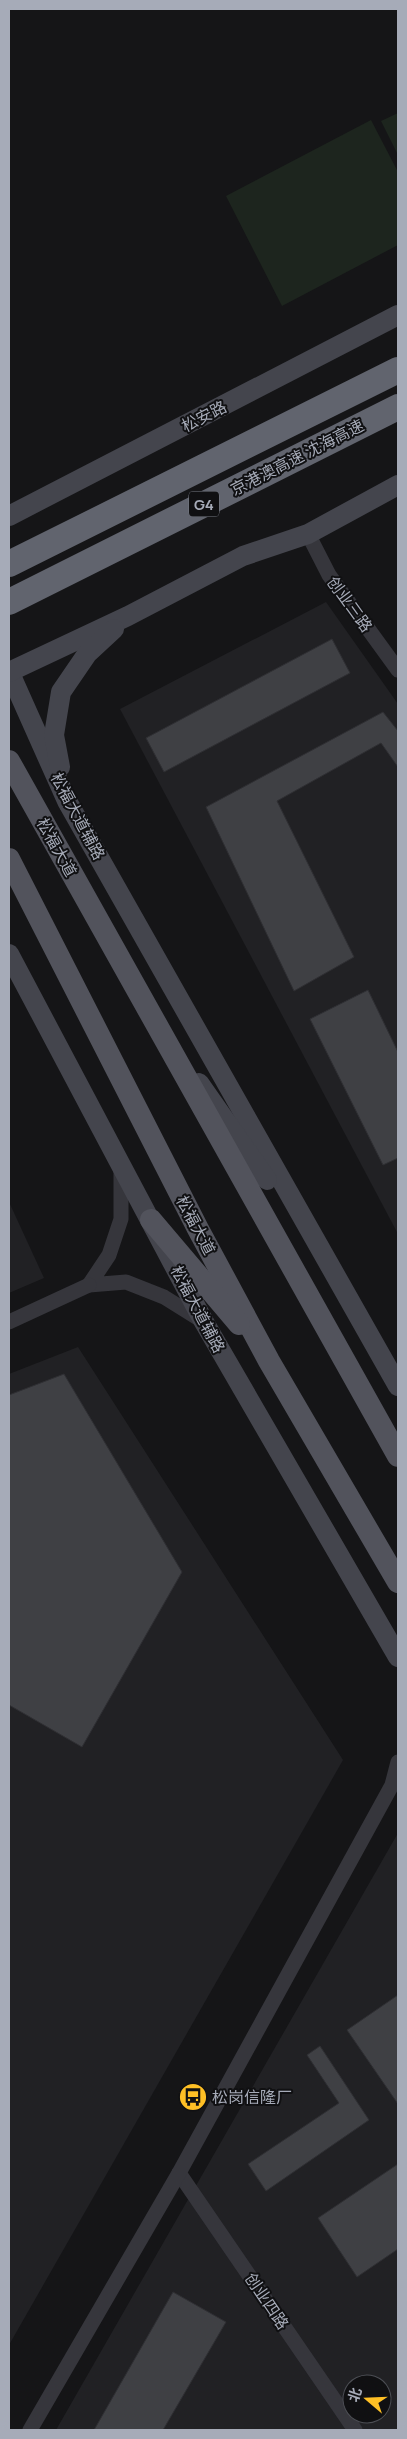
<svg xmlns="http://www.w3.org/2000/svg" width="407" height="2439" font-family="Manrope,'Noto Sans SC',sans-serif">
<rect width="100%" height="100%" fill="#151517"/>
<!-- built -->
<g fill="#212124" fill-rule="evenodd">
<path d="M326 602 398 704V1234L120 709Z"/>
<path d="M9 1202 44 1278 9 1293Z"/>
<path d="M78 1347 343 1760 9 2345V1374Z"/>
<path d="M398 1833V2430H56ZM352 2384H382V2414H352Z"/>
</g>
<!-- green -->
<g fill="#1d251e">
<path d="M398 113V155L381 121Z"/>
<path d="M371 120 398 172V245L282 306 226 196Z"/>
</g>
<!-- building -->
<g fill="#3f4044" stroke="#2f2f33">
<path d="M332 639 350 673 164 772 146 738Z"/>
<path d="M383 712 398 731V767L381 743 277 801 354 957 294 991 206 807Z"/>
<path d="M368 990 398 1052V1158L383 1165 310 1019Z"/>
<path d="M64 1374 182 1572 82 1747 9 1705V1395Z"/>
<path d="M398 1995V2104L347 2030Z"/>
<path d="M320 2046 369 2120 266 2191 248 2164 339 2103 307 2055Z"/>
<path d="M398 2164V2249L357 2277 318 2218Z"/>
<path d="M173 2292 226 2322 163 2430H94Z"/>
</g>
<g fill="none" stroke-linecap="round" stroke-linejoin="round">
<!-- street -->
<g stroke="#36363c" stroke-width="15">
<path d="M308 534 329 575 398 670"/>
<path d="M121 1169V1219L109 1255 89 1285 126 1282 164 1297 204 1322"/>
<path d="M9 1322 89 1285"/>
<path d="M179 2173 355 2430"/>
<path d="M30 2430 179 2173 392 1785 398 1762"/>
</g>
<!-- secondary -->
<g stroke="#44454d" stroke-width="20">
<path d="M9 516 398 315"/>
<path d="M9 671 67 801 398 1386"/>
<path d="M9 672 128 616 243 556 308 534 398 485"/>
<path d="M60 767 54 735 61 692 87 654 114 629"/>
<path d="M9 954 204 1322 398 1657"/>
<path d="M199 1083 267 1180"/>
</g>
<!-- primary -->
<g stroke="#52535c" stroke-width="22">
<path d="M9 761 398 1456"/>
<path d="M9 859 198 1229 269 1361 398 1582"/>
<path d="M151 1220 239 1324"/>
</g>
<!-- highway -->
<g stroke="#61646e" stroke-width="26">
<path d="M9 564 398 370"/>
<path d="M9 602 398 407"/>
</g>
</g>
<!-- icons -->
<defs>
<symbol id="bus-disc" viewBox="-11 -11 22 22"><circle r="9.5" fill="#ffc025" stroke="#101012"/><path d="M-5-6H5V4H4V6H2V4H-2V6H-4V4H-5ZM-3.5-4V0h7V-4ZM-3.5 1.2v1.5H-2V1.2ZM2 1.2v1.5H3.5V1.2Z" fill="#111"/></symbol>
</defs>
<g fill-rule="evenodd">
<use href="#bus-disc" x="177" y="2081" width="32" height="32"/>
</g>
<g text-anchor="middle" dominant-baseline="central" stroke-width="4" stroke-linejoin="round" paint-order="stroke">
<!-- shield labels -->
<rect fill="#101012" stroke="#797c86" stroke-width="1" x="189" y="491.5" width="30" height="25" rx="4"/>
<g font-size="15" font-weight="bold" fill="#a6abb8">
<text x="204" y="504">G4</text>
</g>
<!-- street labels -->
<g font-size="16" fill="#a6abb8" stroke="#101012">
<text transform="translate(204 416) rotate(-27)">松安路</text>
<text transform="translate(297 457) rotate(-27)">京港澳高速 沈海高速</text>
<text transform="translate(350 604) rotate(54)">创业三路</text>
<text transform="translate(78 816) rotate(62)">松福大道辅路</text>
<text transform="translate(57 847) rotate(61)">松福大道</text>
<text transform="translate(196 1225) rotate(62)">松福大道</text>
<text transform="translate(198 1309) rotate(62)">松福大道辅路</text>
<text transform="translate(267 2301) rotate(56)">创业四路</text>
</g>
<!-- poi labels -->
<g font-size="16" fill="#a6abb8" stroke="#101012" text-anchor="start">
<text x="212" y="2097">松岗信隆厂</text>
</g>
</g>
<!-- border -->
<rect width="407" height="2439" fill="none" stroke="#a6abb8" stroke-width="20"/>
<!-- north arrow -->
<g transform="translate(367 2399) rotate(289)"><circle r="24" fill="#101012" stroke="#4c4e54"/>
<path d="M0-4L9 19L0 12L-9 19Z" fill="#ffc025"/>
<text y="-8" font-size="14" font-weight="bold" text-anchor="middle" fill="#a6abb8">北</text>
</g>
</svg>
